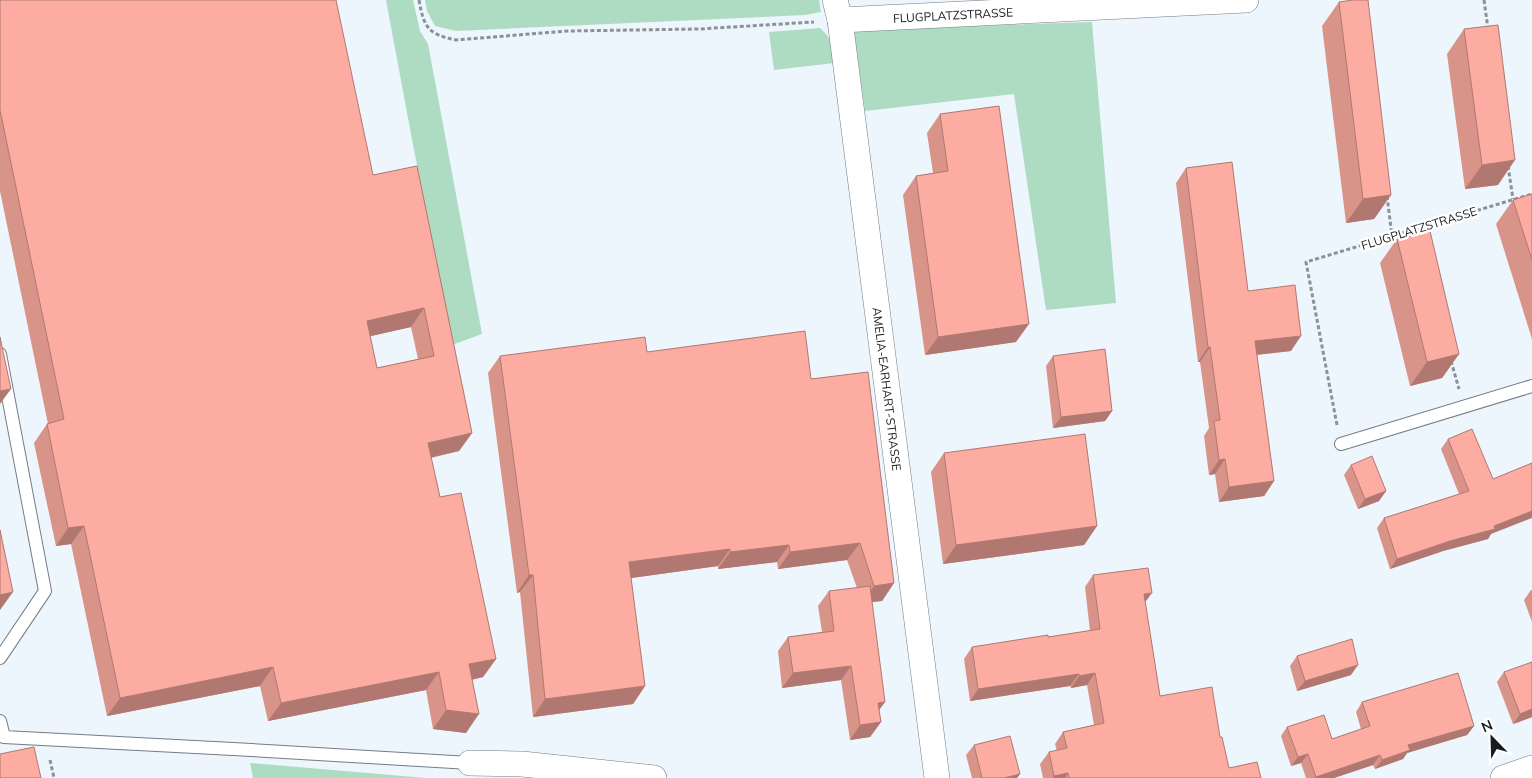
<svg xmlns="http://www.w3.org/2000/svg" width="1532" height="778" font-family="Mulish,sans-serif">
<rect width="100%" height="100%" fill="#edf5fd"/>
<!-- green -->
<g fill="#addcc2">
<path d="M386 0H413L420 31 428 44 482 334 452 345 411 134Z"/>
<path d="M425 0H819L821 12 805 15 456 31 435 26 427 11Z"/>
<path d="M1092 22 1116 303 1046 310 1014 94 865 111 854 30Z"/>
<path d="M820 28C833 40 833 46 834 63L774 70 769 32Z"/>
<path d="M250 763 426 778H253Z"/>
</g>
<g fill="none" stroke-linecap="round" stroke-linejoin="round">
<defs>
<g id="service">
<path d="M0 354 45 591 0 658"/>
<path d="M1341 444 1532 386"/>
<path d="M0 721 4 737 233 749 470 763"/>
</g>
<g id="minor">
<path d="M835 0 840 20 937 778"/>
<path d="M840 20 1246 0"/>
<path d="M470 763 522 764 654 778"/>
<path d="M1503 778 1532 768"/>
</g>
</defs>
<!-- service casing -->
<use href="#service" stroke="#757c84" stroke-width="14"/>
<!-- minor casing -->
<use href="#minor" stroke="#757c84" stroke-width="26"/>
<!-- path -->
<g stroke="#8b9197" stroke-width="3" stroke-dasharray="4 2.5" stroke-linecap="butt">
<path d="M419 0C424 28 428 34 456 40L567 31 699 29 814 22"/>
<path d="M1484 0 1488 29"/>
<path d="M1508 166 1513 199"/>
<path d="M1387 196 1392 236"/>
<path d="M1451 361 1459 389"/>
<path d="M1337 425 1306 262 1532 194"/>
<path d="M50 760 54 778"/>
</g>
<!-- service -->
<use href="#service" stroke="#fff" stroke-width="12"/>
<!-- minor -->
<use href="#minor" stroke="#fff" stroke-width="25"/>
</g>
<!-- wall -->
<g fill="#d9948a" fill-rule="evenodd">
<path d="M0 0 373 175 417 166 472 433 459 451 431 458 440 497 496 659 483 677 472 680 466 733 433 729 426 690 268 721 260 686 107 716 71 544 56 546 34 443 47 424H48L0 191ZM411 327 418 359 377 368 370 336Z"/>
<path d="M1339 2 1391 195 1374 219 1346 223 1322 26Z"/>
<path d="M1464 29 1498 185 1465 189 1447 54Z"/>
<path d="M940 114 1016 342 925 355 903 195 916 176 933 173 927 133Z"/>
<path d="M1186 168 1248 291 1291 351 1257 355 1274 481 1264 496 1219 502 1215 474 1209 475 1204 436 1209 428 1200 362H1198L1176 183Z"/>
<path d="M1532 194V339L1496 224 1513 200Z"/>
<path d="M1397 239 1459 354 1442 378 1410 386 1380 263Z"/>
<path d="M647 352 811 379 894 583 882 601 872 602 879 710 881 722 870 737 850 740 841 680 782 688 778 651 788 637 822 632 818 606 829 591 857 588 847 560 778 569 777 562 718 569V566L631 578 645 686 633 704 533 717 520 592 517 593 488 373 500 356Z"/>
<path d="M1053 356 1112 411 1105 421 1053 428 1046 366Z"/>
<path d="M1448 439 1491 534 1488 539 1443 551 1390 569 1377 528 1384 518 1459 494 1441 449Z"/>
<path d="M944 453 1097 526 1084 545 943 564 931 472Z"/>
<path d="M1351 465 1386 491 1379 501 1358 509 1344 475Z"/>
<path d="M1093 575 1145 602 1160 696 1220 737 1229 768 1261 778H1043L1040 764 1049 752 1057 751 1055 744 1063 732 1094 725 1087 685 1071 688 1070 686 970 701 964 659 972 647 1048 637 1090 631 1085 587Z"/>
<path d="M1531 590H1532V622L1524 600Z"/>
<path d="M1297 656 1351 675 1297 691 1290 666Z"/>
<path d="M1504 672 1532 717 1513 724 1497 682Z"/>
<path d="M1362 702 1474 726 1467 735 1407 753 1403 759 1375 769 1373 765 1334 778H1306L1301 763 1291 766 1281 736 1287 727 1332 739 1361 729 1356 712Z"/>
<path d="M974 745 1020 774 1017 778H972L966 755Z"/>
</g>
<!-- shaded-wall -->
<g fill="#b07871">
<path d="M1515 160 1498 185 1465 189 1482 165Z"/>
<path d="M1391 195 1374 219 1346 223 1363 199Z"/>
<path d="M424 308 411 327 354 340 367 321Z"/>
<path d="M1029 324 1016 342 925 355 938 337Z"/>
<path d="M1301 336 1291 351 1245 356 1255 341Z"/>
<path d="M1208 347H1210L1200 362H1198Z"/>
<path d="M1459 354 1442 378 1410 386 1427 362Z"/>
<path d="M11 389 0 404V391Z"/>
<path d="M1112 411 1105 421 1053 428 1061 417Z"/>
<path d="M472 433 459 451 415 461 428 443Z"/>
<path d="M1225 459 1215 474 1209 475 1219 460Z"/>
<path d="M1274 481 1264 496 1219 502 1229 487Z"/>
<path d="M1386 491 1379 501 1358 509 1365 499Z"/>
<path d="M1532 511V518L1491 534 1488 539 1443 551 1390 569 1397 559 1494 526Z"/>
<path d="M84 526 71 544 56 546 68 528Z"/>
<path d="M1097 526 1084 545 943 564 956 545Z"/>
<path d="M860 543 847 560 778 569 790 552Z"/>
<path d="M789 545 777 562 718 569 730 552Z"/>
<path d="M730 549 718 566 617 580 629 562Z"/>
<path d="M529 575H533L520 592 517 593Z"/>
<path d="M894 583 882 601 862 603 874 586Z"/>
<path d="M13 592 0 610V595Z"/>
<path d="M1152 593 1143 605 1144 594Z"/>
<path d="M496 659 483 677 456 683 469 664Z"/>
<path d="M1358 665 1351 675 1297 691 1305 681Z"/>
<path d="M851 666 841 680 782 688 793 673Z"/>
<path d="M273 667 260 686 107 716 120 698Z"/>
<path d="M439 672 426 690 268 721 281 703Z"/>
<path d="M1095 673 1087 685 1071 688 1079 676Z"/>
<path d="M1079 674 1070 686 970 701 978 689Z"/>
<path d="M645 686 633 704 533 717 545 699Z"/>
<path d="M885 702 874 717 878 703Z"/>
<path d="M1532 709V717L1513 724 1520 714Z"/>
<path d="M446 710 479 714 466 733 433 729Z"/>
<path d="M881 722 870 737 850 740 860 725Z"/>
<path d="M1474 726 1467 735 1407 753 1403 759 1375 769 1382 760 1408 745Z"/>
<path d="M1308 754 1301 763 1291 766 1298 757Z"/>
<path d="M1380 755 1373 765 1334 778H1315L1316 777Z"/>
<path d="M1068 773 1065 778H1053L1054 776Z"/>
<path d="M1020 774 1017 778H1004Z"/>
</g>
<!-- building -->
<g fill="#fcaca1" stroke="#b07871" fill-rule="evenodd">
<path d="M0 0H336L373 175 417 166 472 433 428 443 440 497 461 493 496 659 469 664 479 714 446 710 439 672 281 703 273 667 120 698 84 526 68 528 47 424 64 419 0 110ZM424 308 434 356 377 368 367 321Z"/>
<path d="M1353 0H1368L1391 195 1363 199 1339 2Z"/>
<path d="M1498 25 1515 160 1482 165 1464 29Z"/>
<path d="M999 106 1029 324 938 337 916 176 948 171 940 114Z"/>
<path d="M1232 162 1248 291 1295 285 1301 336 1255 341 1274 481 1229 487 1225 459 1219 460 1214 421 1220 420 1210 347H1208L1186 168Z"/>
<path d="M1532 194V260L1513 200Z"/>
<path d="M1430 231 1459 354 1427 362 1397 239Z"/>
<path d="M805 331 811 379 868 372 894 583 874 586 860 543 790 552 789 545 730 552V549L629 562 645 686 545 699 533 575H529L500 356 645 337 647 352Z"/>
<path d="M0 337 11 389 0 391Z"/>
<path d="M1105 349 1112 411 1061 417 1053 356Z"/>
<path d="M1472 429 1493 479 1532 463V511L1494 526 1495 529 1450 541 1397 559 1384 518 1469 491 1448 439Z"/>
<path d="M1085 434 1097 526 956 545 944 453Z"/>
<path d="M1372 456 1386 491 1365 499 1351 465Z"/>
<path d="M0 530 13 592 0 595Z"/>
<path d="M1148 568 1152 593 1144 594 1160 696 1212 687 1220 737H1222L1229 768 1257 762 1261 778H1069L1068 773 1054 776 1049 752 1067 748 1063 732 1104 723 1095 673 1079 676V674L978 689 972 647 1048 635V637L1100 629 1093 575Z"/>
<path d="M870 586 885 702 878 703 881 722 860 725 851 666 793 673 788 637 834 631 829 591Z"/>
<path d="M1352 639 1358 665 1305 681 1297 656Z"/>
<path d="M1532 662V709L1520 714 1504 672Z"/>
<path d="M1458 673 1474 726 1408 745 1410 750 1382 760 1380 755 1316 777 1308 754 1298 757 1287 727 1324 715 1332 739 1370 726 1362 702Z"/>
<path d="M1010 736 1020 774 1004 778H982L974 745Z"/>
<path d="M34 747 41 778H0V754Z"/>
</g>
<g text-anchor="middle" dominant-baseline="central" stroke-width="5" stroke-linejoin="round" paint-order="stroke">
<!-- street labels -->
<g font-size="12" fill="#191c1f" stroke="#fff">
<text transform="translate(953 15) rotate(-3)">FLUGPLATZSTRASSE</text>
<text transform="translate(1419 228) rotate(-17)">FLUGPLATZSTRASSE</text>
<text transform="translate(887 389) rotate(83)">AMELIA-EARHART-STRASSE</text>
</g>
</g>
<!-- north arrow -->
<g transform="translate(1492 738) rotate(337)" stroke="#ffffff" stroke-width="4" paint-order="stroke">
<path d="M0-4L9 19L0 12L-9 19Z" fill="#191c1f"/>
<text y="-8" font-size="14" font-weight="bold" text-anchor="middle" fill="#191c1f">N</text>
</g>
</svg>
